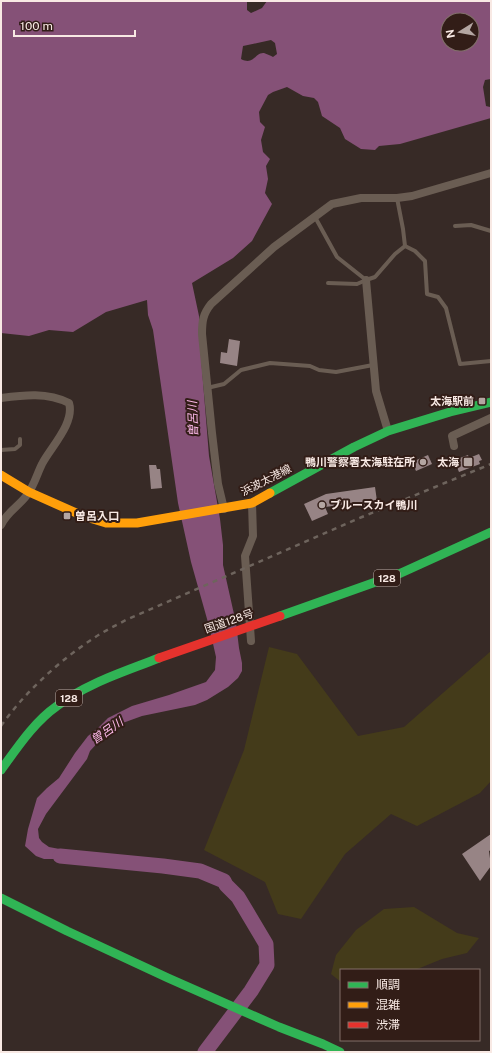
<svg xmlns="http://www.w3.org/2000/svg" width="492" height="1053" font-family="'Public Sans','Noto Sans JP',sans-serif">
<rect width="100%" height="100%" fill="#372a26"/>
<!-- green -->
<g fill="#443b1a">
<path d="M269 647 297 654 358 736 404 727 491 651V781L480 793 417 826 391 814 345 854 301 919 278 914 265 882 204 850 244 750Z"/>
<path d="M414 907 457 933 479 938 467 953 442 959 415 970H341V982L331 974 336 955 356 930 384 909Z"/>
</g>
<!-- water -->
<path fill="#855177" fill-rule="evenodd" d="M1 1H247V10L251 13 262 8 267 1H491V79L485 80 483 87 486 106 490 107 491 118 400 144 379 146 375 150 361 149 345 139 340 128 322 116 318 102 314 98 303 96 287 87 273 92 268 95 259 112 260 122 265 127 261 140 263 152 270 159 266 166 268 179 265 193 272 204 252 241 233 258 192 283 199 316 201 357 209 456 220 519 223 545V565L236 623 239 648 242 663V671L238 678 228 687 207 700 195 705 142 716 120 724 103 737 90 751 87 759 46 814 38 829 39 838 42 842 49 847 70 851 82 860 68 861 56 859H44L36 856 25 846 28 829 37 798 47 788 59 778 75 753 88 736 98 728 108 718 132 706 169 695 206 682 215 670 216 657 209 626 191 562 178 503 153 330 148 315 147 300 106 312 73 332 49 330 29 336 1 333ZM448 20H472V44H448ZM271 40 275 43 277 54 273 57C271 56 267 54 264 53 255 52 254 66 241 59L243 46Z"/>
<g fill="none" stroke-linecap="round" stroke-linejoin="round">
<!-- river -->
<path stroke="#855177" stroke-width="15" d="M60 856 163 866 200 871 224 881 226 885 238 897 266 944 267 965 251 991 205 1052"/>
</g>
<!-- building -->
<g fill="#978485">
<path d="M229 339 240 341 237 366 220 363 221 352 227 353Z"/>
<path d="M479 454 482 460 479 461 480 464 459 472 454 460 468 455 469 458Z"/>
<path d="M428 455 432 464 416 471 412 462Z"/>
<path d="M149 465H156L157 469H160L162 488 151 489Z"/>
<path d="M375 487 377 501 364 503 365 506 358 507 357 503 325 507 328 514 312 521 304 504 326 494Z"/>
<path d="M491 834V850L489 851 491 866 480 881 462 854Z"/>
</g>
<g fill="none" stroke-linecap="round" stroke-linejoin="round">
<!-- lane -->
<g stroke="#6a5d53" stroke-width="4">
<path d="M397 198 403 229 405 246 415 251 425 261 427 294 438 297 446 308 460 364 491 361"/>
<path d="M315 217 337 257 366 280 375 277 395 254 405 246"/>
<path d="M455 226 471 225 491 231"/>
<path d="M328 283 357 284 366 280"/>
<path d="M207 388 224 384 241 370 270 363 310 366 319 370 336 372 373 365"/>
<path d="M1 450 15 449 20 445V439"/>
</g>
<!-- street -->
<g stroke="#6a5d53" stroke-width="8">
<path d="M366 280 376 391 388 431"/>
<path d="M1 398C24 395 47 392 69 403 75 423 51 447 42 464 37 474 34 486 27 495 19 506 7 512 1 525"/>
<path d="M454 446 452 436 491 418"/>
<path d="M224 509 218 484 212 433 202 334C202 321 203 314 211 304L274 247 332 204 361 198H397L412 196 491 173"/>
<path d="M251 641 245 556 253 536 252 503"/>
</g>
<!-- fast -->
<g stroke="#30b455" stroke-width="9">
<path d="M270 493 354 447 388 431 450 412 491 402"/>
<path d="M280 616 401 573 491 532"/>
<path d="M1 770C17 748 34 722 57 706 87 683 124 672 159 658"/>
<path d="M1 898 67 931 168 978 279 1027 323 1044 340 1052"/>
</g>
<!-- slow -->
<path stroke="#ff9f0a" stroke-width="9" d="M1 475 29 492 83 516 106 523H137L252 503 270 493"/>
<!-- rail -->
<path stroke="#6e645d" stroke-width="2.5" stroke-dasharray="5 5" stroke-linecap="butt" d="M1 726C24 693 60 660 94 638 104 631 115 626 126 620L362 517 491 464"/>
<!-- jam-bridge -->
<path stroke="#e5322d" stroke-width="9" d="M159 658 280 616"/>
</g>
<!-- markers -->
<g fill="#b4a6a2" stroke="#321d17" stroke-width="1.5">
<rect x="478" y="397" width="8" height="8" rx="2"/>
<circle cx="423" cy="462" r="4"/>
<rect x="463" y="457" width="10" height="10" rx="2"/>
<circle cx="322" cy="505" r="4"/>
<rect x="63" y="512" width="8" height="8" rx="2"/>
</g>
<g text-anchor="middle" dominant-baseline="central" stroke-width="4" stroke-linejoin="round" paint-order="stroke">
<!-- shield labels -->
<g fill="#321d17" stroke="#bdaca6" stroke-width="1">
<rect x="374" y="570" width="26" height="16" rx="3"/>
<rect x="56" y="690" width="26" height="16" rx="3"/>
</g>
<g font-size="10" font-weight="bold" fill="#f8e9e4">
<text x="387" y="578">128</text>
<text x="69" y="698">128</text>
</g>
<!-- poi labels -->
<g font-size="11" font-weight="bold" fill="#f8e9e4" stroke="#321d17" text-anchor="end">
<text x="474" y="401">太海駅前</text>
<text x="415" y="462">鴨川警察署太海駐在所</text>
<text x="459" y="462">太海</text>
<text x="330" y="505" text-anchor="start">ブルースカイ鴨川</text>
<text x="75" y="516" text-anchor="start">曽呂入口</text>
</g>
<!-- street labels -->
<g font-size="11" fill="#f8e9e4" stroke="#321d17">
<text transform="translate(266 480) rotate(-27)">浜波太港線</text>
<text transform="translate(229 621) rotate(-19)">国道128号</text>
</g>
<!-- water labels -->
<g font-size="12" font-style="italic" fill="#fcb8e9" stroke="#321d17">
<text transform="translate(193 419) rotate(-92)">曽呂川</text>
<text transform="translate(107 731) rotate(-35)">曽呂川</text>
</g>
</g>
<!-- border -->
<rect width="492" height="1053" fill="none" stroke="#f8e9e4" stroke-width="4"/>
<!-- legend -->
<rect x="340" y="969" width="140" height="72" fill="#321d17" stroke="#816f69"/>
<rect x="348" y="982" width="20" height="6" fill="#30b455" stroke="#816f69"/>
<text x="376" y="989" font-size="12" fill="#f8e9e4">順調</text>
<rect x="348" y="1002" width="20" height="6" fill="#ff9f0a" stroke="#816f69"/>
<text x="376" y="1009" font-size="12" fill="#f8e9e4">混雑</text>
<rect x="348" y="1022" width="20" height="6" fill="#e5322d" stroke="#816f69"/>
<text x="376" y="1029" font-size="12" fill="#f8e9e4">渋滞</text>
<!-- north arrow -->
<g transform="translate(460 32) rotate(259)"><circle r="19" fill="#321d17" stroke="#816f69"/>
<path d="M0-3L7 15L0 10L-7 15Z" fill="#b4a6a2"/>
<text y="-6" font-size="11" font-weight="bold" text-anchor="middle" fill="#f8e9e4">N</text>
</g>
<!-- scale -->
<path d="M14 30v6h121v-6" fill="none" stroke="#f8e9e4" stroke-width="2"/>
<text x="20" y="30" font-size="12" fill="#f8e9e4" stroke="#321d17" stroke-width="3" paint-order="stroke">100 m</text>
</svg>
